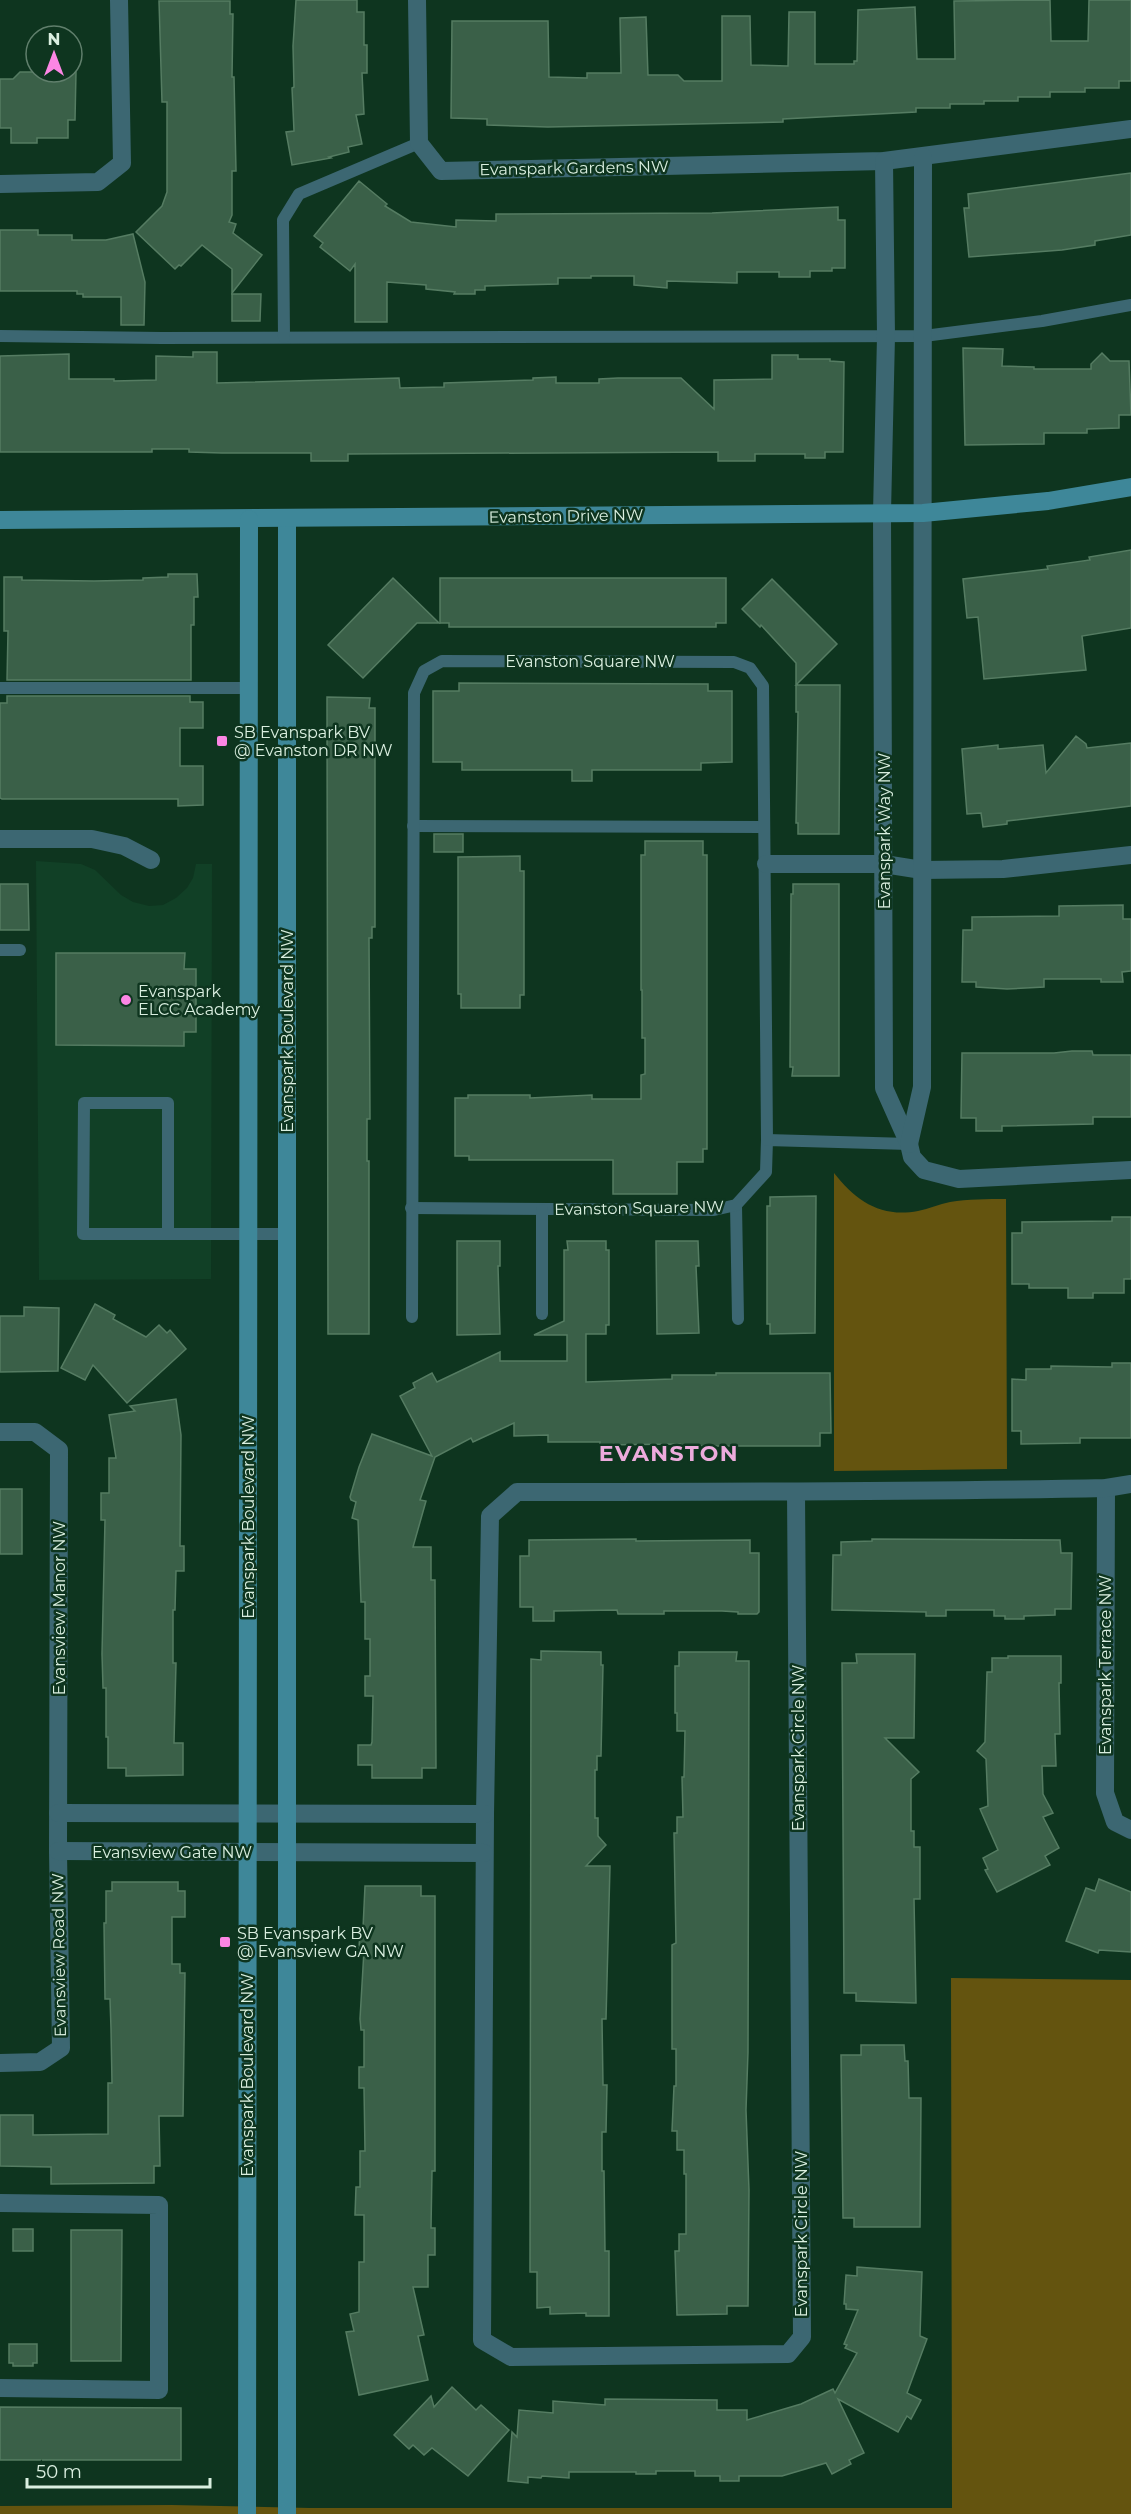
<svg xmlns="http://www.w3.org/2000/svg" width="1131" height="2514" font-family="Montserrat,sans-serif">
<rect width="100%" height="100%" fill="#0e351f"/>
<!-- built -->
<path fill="#114026" d="M36 861 81 864 95 870 121 895 133 902 149 906 163 905 176 898 187 888 193 878 196 864H212L211 1279 39 1280Z"/>
<!-- green -->
<g fill="#64540f">
<path d="M834 1173C856 1201 881 1218 918 1211 929 1209 939 1204 950 1202 968 1199 987 1199 1006 1199L1007 1469 834 1471Z"/>
<path d="M951 1978 1131 1980V2514H0V2506L172 2505 310 2508H952Z"/>
</g>
<!-- building -->
<g fill="#3a6048" stroke="#557c62" stroke-width="1.5">
<path d="M296 0H357V12H364V45H367V73H362L364 114 356 115 362 144 348 147 349 152 329 157 331 158 292 165 286 132 294 131 292 88 294 87 293 46Z"/>
<path d="M1050 0 1051 41H1088L1089 0H1131V81H1119V88H1085V92H1050V97H1018V101H984V104H950V108H916V112L783 119V122L548 127 487 125V119L451 118 452 21H548L549 77 587 78V73H621L620 18 646 17 648 75H678L684 81H722V16H750L751 65 788 66 789 12H815V64H854V61H857L858 10 915 7 917 59H955L954 1Z"/>
<path d="M159 1H230V14H233L232 77H234L236 171H232V215L229 222 236 224 233 233 262 255 232 293V269L202 245 181 266 179 265 175 269 136 232 162 206 167 192V102H162Z"/>
<path d="M20 72H76L75 120H68V138H37V143H11V128H0V79H13Z"/>
<path d="M1131 173V235L1095 241V245L1062 250 969 257 964 208H969L968 194Z"/>
<path d="M359 181 387 204 385 206 411 222 456 227V220L496 221V214L712 213 838 207V220H845V268H832V271H810V277H779V272H737V283L667 281V288L634 285V276H591V278H558V284L485 286V290H475V294H454L455 292 426 289V285L387 282V322H355V264L350 271 320 247 323 243 314 236Z"/>
<path d="M0 230H38V235H72V240H106L133 234 145 282 144 325H121V297H83V294H77V291H0Z"/>
<path d="M232 294H261L260 321H232Z"/>
<path d="M963 348 1003 349 1002 366 1034 367V369H1091V364L1102 353 1110 361H1129L1131 415H1119V428L1087 429V433H1044V444L965 445Z"/>
<path d="M193 352H217V383L399 378 400 388 444 387V383L533 380V378L556 377V383H599V379L618 378H681L714 409V380L772 379V355H798V359H830V361L844 362 843 452H825V458H805V454H755V461H718V452L348 454V461H311V453H222L189 452V449H152V452H0V356L69 354V379H114V381L156 380V356L193 357Z"/>
<path d="M1131 550V628L1082 636 1086 670 984 679 978 617 967 618 963 579 1048 569 1047 566 1090 560 1089 557Z"/>
<path d="M168 574H197L198 597H194V625H191V680H7L8 631H4V577H22V580L94 581 143 580V578L168 577Z"/>
<path d="M393 578 439 623H417L363 678 328 645Z"/>
<path d="M440 578H726V623H716V627H449V623H440Z"/>
<path d="M772 579 837 644 796 685H840L839 834H798V823H796L798 712H796V663L761 625 760 627 742 609Z"/>
<path d="M459 683 708 684V691H732V762L701 763V770H592V781H572V770H462V762H433V691H459Z"/>
<path d="M7 696H190V702H203V728H180V766H203V805L178 806V799H2L0 798V703H7Z"/>
<path d="M327 697 370 698 369 708H375V927H372V938H369L370 1119H367V1161H369V1334H328Z"/>
<path d="M1076 736 1086 744 1087 748 1131 743V806L1007 821V824L983 827 981 813 967 814 962 749 998 745V749L1043 745 1046 773Z"/>
<rect x="434" y="834" width="29" height="18"/>
<path d="M645 841H703V855H707V1149H703V1162H677V1194H613V1160H469V1156H455V1098H468V1095H530V1098L592 1095V1099H641V1075L645 1074V1038H642V990H641V855H645Z"/>
<path d="M520 856V871H524V995H520V1008H461V994H458V857Z"/>
<path d="M0 884H28L29 930H0Z"/>
<path d="M793 884H839V1076H792L793 1067H790L791 894H793Z"/>
<path d="M1123 905V919H1131V971L1122 972 1123 982H1101V979H1044V987L1007 989 976 987V982H962L963 930H972V917L1059 916V906Z"/>
<path d="M56 953H185L184 969H196V1032H184V1046L56 1045Z"/>
<path d="M1072 1051H1092L1093 1055H1131V1117H1093V1124L1002 1126V1131H976V1118H961L962 1053H1054Z"/>
<path d="M816 1196 815 1333 770 1334V1324H767V1206H770V1197Z"/>
<path d="M1112 1217H1131V1279H1124V1293H1093V1298H1068V1288H1029V1284H1012V1233H1022V1222L1112 1221Z"/>
<path d="M457 1241H500V1266H498L500 1334 457 1335Z"/>
<path d="M567 1241H606V1250H609V1325H606V1334H586V1382L672 1379V1375H716V1373H830L831 1433H820V1446H680V1444L600 1445V1442H548V1435L514 1436V1423L473 1442 471 1438 435 1457 420 1500 426 1501 413 1547H431V1580H435L436 1768H422V1778H372V1765H358V1745H371L372 1742 373 1696H365V1676H370V1639H365V1602H361L358 1520 352 1518 356 1502 351 1500 350 1497 359 1467 372 1434 432 1456 400 1396 415 1388 413 1383 432 1373 437 1382 500 1352V1361H567V1335H534L564 1321V1250H568Z"/>
<path d="M656 1241H698L699 1266H696L699 1333 657 1334Z"/>
<path d="M95 1304 115 1315 113 1319 146 1337 159 1325 167 1333 170 1330 186 1349 127 1403 93 1365 85 1380 61 1368Z"/>
<path d="M24 1307 59 1308 58 1371 0 1372V1316H24Z"/>
<path d="M1112 1363H1131V1438H1080V1443L1021 1444V1431H1012V1379L1026 1380V1369H1051V1366L1112 1367Z"/>
<path d="M176 1399 181 1435 180 1546H184V1571H176L175 1610H173V1663H176L174 1743H183V1775L126 1776V1768H108V1737H106V1688H103L102 1654 105 1520H101V1493H109V1458H116L109 1415 135 1411 130 1406Z"/>
<rect x="0" y="1489" width="22" height="65"/>
<path d="M636 1539V1541L750 1540V1553H759V1612L757 1614H738V1612L722 1611H664V1614H618L617 1610 554 1611V1621H533V1607H520V1556H529V1540Z"/>
<path d="M872 1539 1060 1540 1061 1553H1072L1071 1609H1055V1615L1024 1616V1619H1005V1616H994V1610H946V1616H926V1612L832 1610 833 1555H841V1542L872 1541Z"/>
<path d="M541 1651 601 1652V1665H603L601 1756H597V1770H595V1818H598V1836L606 1845 586 1866H610L606 2019H602L603 2085H607L606 2132H602V2171H604L605 2251H609V2316H586V2313L550 2314V2307L537 2308V2272H530L531 1659 541 1660Z"/>
<path d="M679 1652H737L736 1661H749L748 2052 746 2110 749 2190 748 2306H727V2314L677 2315 675 2251H679V2234H686V2174H684V2150H677V2131H672L674 2086H676V2049H672V1945L676 1943 674 1833H677V1817H683L682 1777H684L685 1731H677V1713H675V1666H679Z"/>
<path d="M856 1654H915L914 1738H885L919 1772 911 1779V1831H914V1847H920V1899H914L916 2003 856 2001V1993H844L842 1663H857Z"/>
<path d="M1008 1656H1061V1683H1059L1060 1734H1055L1056 1766H1042L1043 1794 1053 1813 1043 1817 1059 1848 1045 1856 1050 1865 997 1892 985 1870 988 1869 983 1858 998 1850 980 1809 988 1806 986 1759 977 1751 985 1742 987 1672H992V1658H1008Z"/>
<path d="M1099 1879 1131 1892V1952L1099 1950 1098 1953 1066 1941 1086 1888 1095 1891Z"/>
<path d="M112 1882H178V1891H185V1917H172V1964H180V1973H185L183 2116H159L160 2166H154V2183L51 2184V2167L0 2166V2115H33V2135L108 2134V2083H112L111 2029 110 1999H105L104 1923H106V1891H112Z"/>
<path d="M365 1886H421V1896H435V2171H432L431 2228H435V2255H428V2287H413L424 2335 418 2336 428 2380 359 2395 346 2332 354 2331 350 2314 359 2312V2262H364V2215H355L356 2187H360V2151H365L364 2088H359V2067H364V2030H361L360 2019 364 1950 359 1949 360 1928H363Z"/>
<path d="M861 2045H904L905 2061H908L909 2098H921L920 2227H854V2218H843L841 2055H861Z"/>
<rect x="13" y="2229" width="20" height="22"/>
<path d="M71 2230H122L121 2361H71Z"/>
<path d="M857 2267 922 2272 920 2336 927 2339 907 2393 921 2400 911 2419 907 2416 898 2432 838 2399 864 2453 849 2460 851 2464 832 2474 826 2463 782 2476H739V2481H720V2476H695V2471H656V2474H636V2472H569V2478L542 2476 541 2478 528 2477V2483L508 2481 512 2432 517 2437 519 2410 553 2413V2401L605 2405V2399L717 2400V2410H747V2420L801 2404 833 2389 835 2393 857 2353 845 2348 847 2345 844 2344 858 2310 846 2309V2304H844L846 2275 857 2276Z"/>
<path d="M9 2344H37V2363H33V2366H13V2363H9Z"/>
<path d="M452 2387 476 2410 481 2405 509 2430 468 2476 432 2448 424 2455 413 2445 409 2449 394 2435 431 2396 434 2407Z"/>
<path d="M0 2407 181 2408V2460H0Z"/>
</g>
<g fill="none" stroke-linecap="round" stroke-linejoin="round">
<!-- lane -->
<g stroke="#3c6772" stroke-width="12">
<path d="M0 336 162 338 924 336 1042 321 1131 305"/>
<path d="M284 337 283 220 299 194 419 143"/>
<path d="M0 688H249"/>
<path d="M413 826 764 827"/>
<path d="M0 950H20"/>
<path d="M736 1205 738 1319"/>
<path d="M411 1208 714 1210 736 1205 766 1172 767 1140 909 1144"/>
<path d="M168 1233V1103H84L83 1234H287"/>
<path d="M542 1314V1210"/>
<path d="M412 1317 414 693 424 671 442 661 734 662 750 668 763 686 767 1140"/>
</g>
<!-- street -->
<g stroke="#3c6772" stroke-width="18">
<path d="M417 0 419 143 441 171 884 161 1131 129"/>
<path d="M884 161 886 336 882 513 884 1088 909 1144 912 1157 924 1170 959 1179 1131 1170"/>
<path d="M0 184 98 182 122 163 119 0"/>
<path d="M0 839H92L124 846 151 860"/>
<path d="M766 864H884L922 870 1003 869 1131 855"/>
<path d="M909 1144 922 1087 923 157"/>
<path d="M0 1432H35L59 1450 58 1851 61 2048 40 2062 0 2063"/>
<path d="M1106 1488 1105 1793 1115 1822 1131 1830"/>
<path d="M796 1492 802 2337 788 2354 511 2357 482 2340 485 1814 490 1516 517 1492C713 1492 909 1492 1106 1488L1131 1484"/>
<path d="M58 1813 485 1814"/>
<path d="M58 1851 484 1853"/>
<path d="M0 2203 159 2205V2390L0 2388"/>
</g>
<!-- secondary -->
<g stroke="#3e8799" stroke-width="18">
<path d="M287 519V2514"/>
<path d="M0 520 923 513 1048 501 1131 487"/>
<path d="M247 2514 249 519"/>
</g>
</g>
<!-- markers -->
<g fill="#fc86e4" stroke="#0e351f" stroke-width="2">
<rect x="216" y="735" width="12" height="12" rx="3"/>
<circle cx="126" cy="1000" r="6"/>
<rect x="219" y="1936" width="12" height="12" rx="3"/>
</g>
<g text-anchor="middle" dominant-baseline="central" stroke-width="5" stroke-linejoin="round" paint-order="stroke">
<!-- street labels -->
<g font-size="16" fill="#daefe0" stroke="#0e351f">
<text transform="translate(574 168) rotate(-1)">Evanspark Gardens NW</text>
<text transform="translate(566 516) rotate(-1)">Evanston Drive NW</text>
<text x="590" y="661">Evanston Square NW</text>
<text transform="translate(884 831) rotate(-90)">Evanspark Way NW</text>
<text transform="translate(287 1031) rotate(-90)">Evanspark Boulevard NW</text>
<text transform="translate(639 1208) rotate(-1)">Evanston Square NW</text>
<text transform="translate(248 1517) rotate(-90)">Evanspark Boulevard NW</text>
<text transform="translate(59 1608) rotate(-90)">Evansview Manor NW</text>
<text transform="translate(1105 1665) rotate(-90)">Evanspark Terrace NW</text>
<text transform="translate(798 1748) rotate(-90)">Evanspark Circle NW</text>
<text x="172" y="1852">Evansview Gate NW</text>
<text transform="translate(59 1955) rotate(-91)">Evansview Road NW</text>
<text transform="translate(247 2075) rotate(-90)">Evanspark Boulevard NW</text>
<text transform="translate(801 2234) rotate(-90)">Evanspark Circle NW</text>
</g>
<!-- poi labels -->
<g font-size="16" fill="#daefe0" stroke="#0e351f" text-anchor="start">
<text x="234" y="732">SB Evanspark BV<tspan x="234" dy="18">@ Evanston DR NW</tspan></text>
<text x="138" y="991">Evanspark<tspan x="138" dy="18">ELCC Academy</tspan></text>
<text x="237" y="1933">SB Evanspark BV<tspan x="237" dy="18">@ Evansview GA NW</tspan></text>
</g>
<!-- district labels -->
<g font-size="22" font-weight="bold" letter-spacing="1.5" fill="#ecabdc" stroke="#0e351f">
<text x="669" y="1453">EVANSTON</text>
</g>
</g>
<!-- north arrow -->
<g transform="translate(54 54)"><circle r="28" fill="#0e351f" stroke="#607f6c" stroke-width="1.5"/>
<path d="M0-4.5L10 22L0 15L-10 22Z" fill="#fc86e4"/>
<text y="-9" font-size="16" font-weight="bold" text-anchor="middle" fill="#daefe0">N</text>
</g>
<!-- scale -->
<path d="M27 2478v9h183v-9" fill="none" stroke="#daefe0" stroke-width="3"/>
<text x="36" y="2478" font-size="18" fill="#daefe0" stroke="#0e351f" stroke-width="4.5" paint-order="stroke">50 m</text>
</svg>
